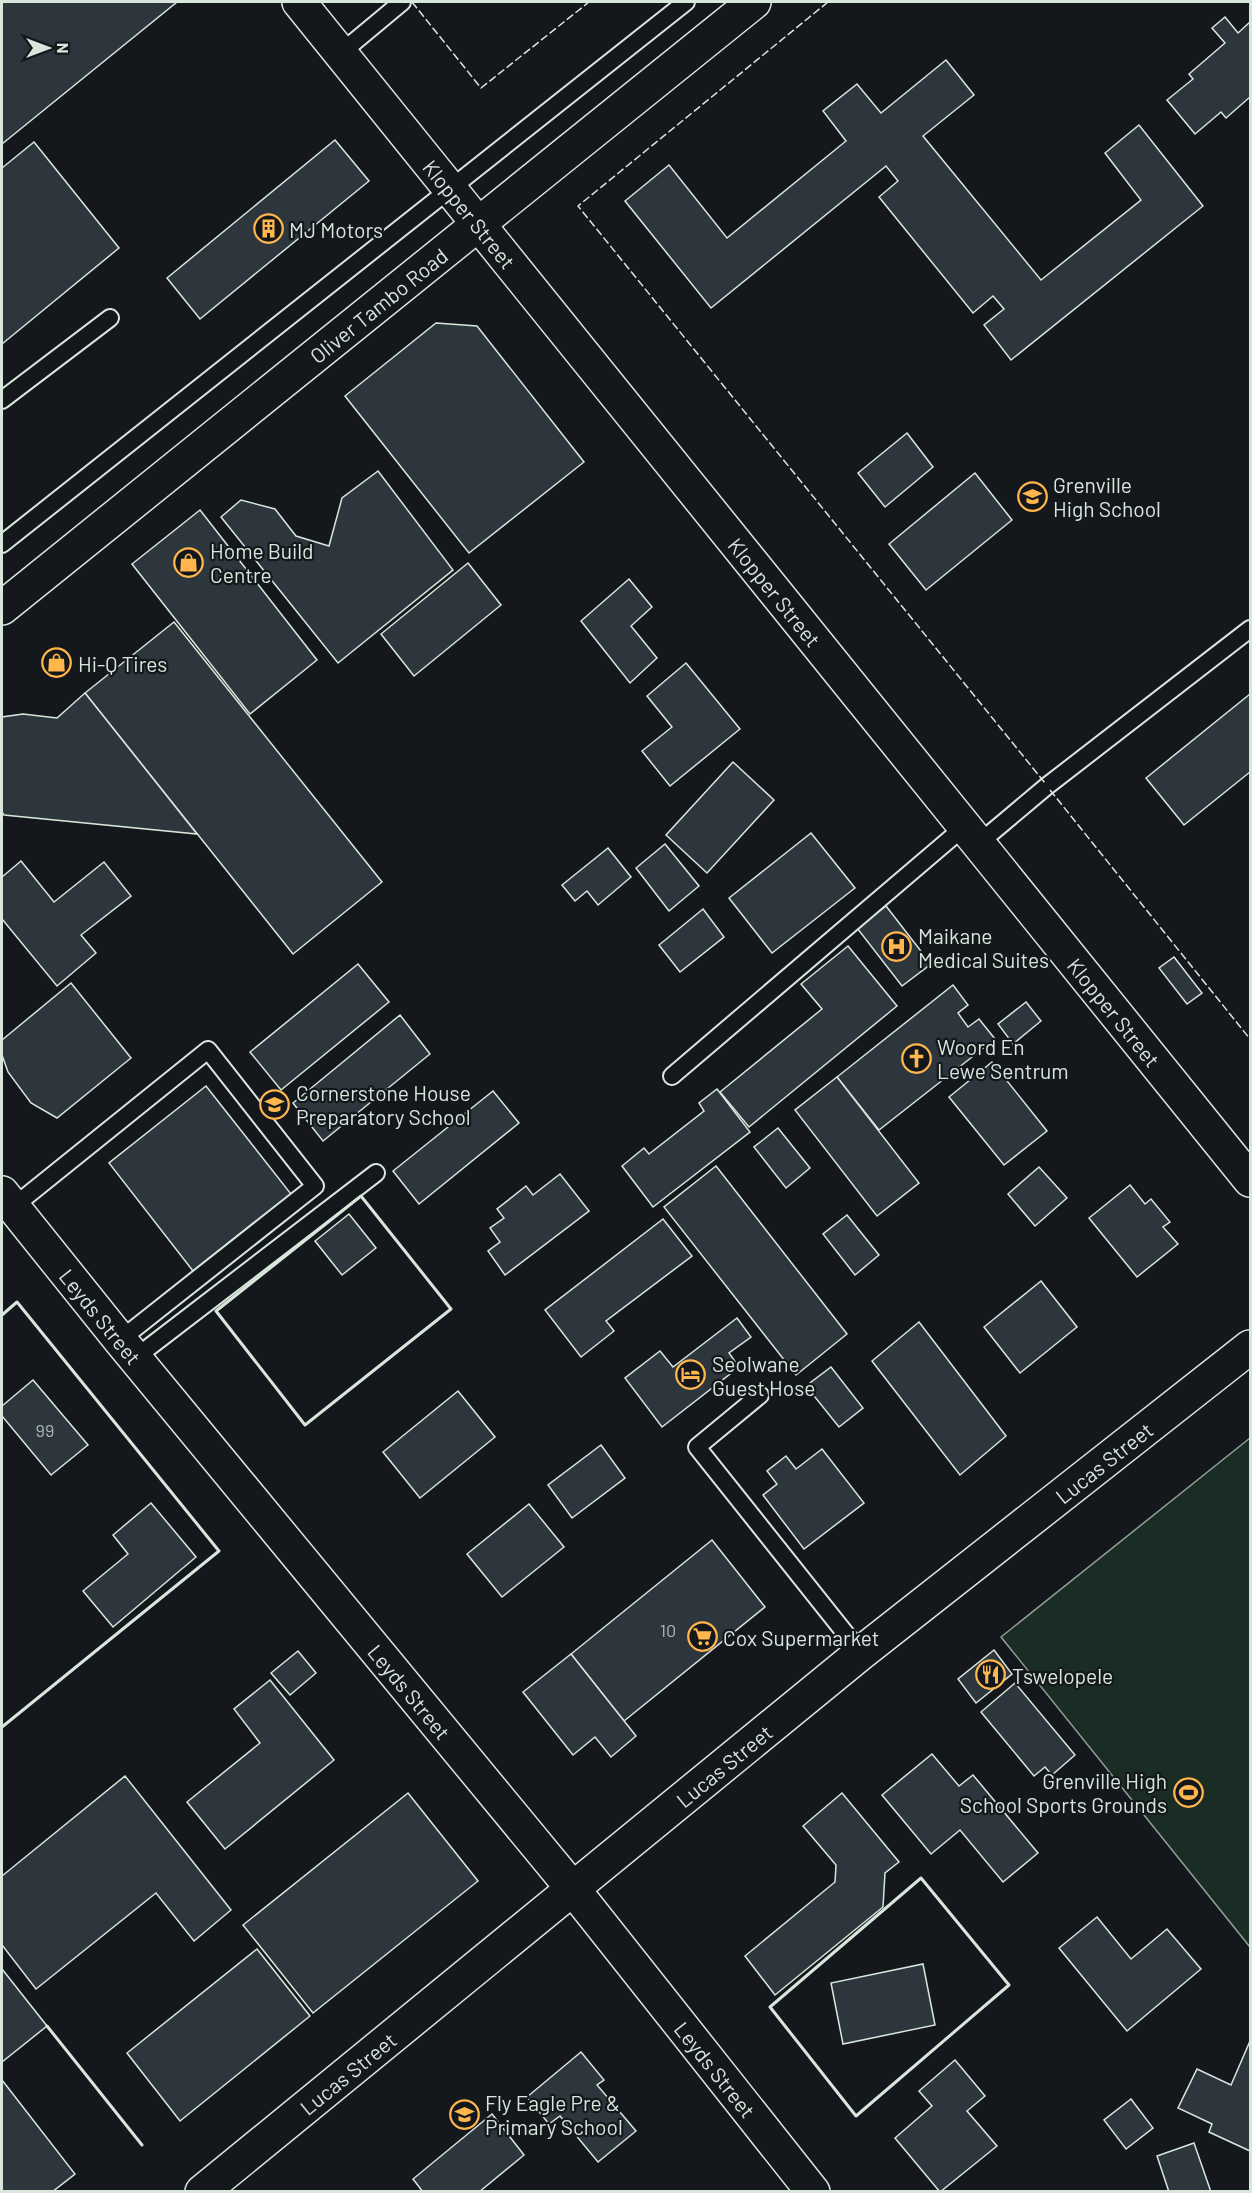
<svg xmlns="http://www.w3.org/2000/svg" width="1252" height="2193" font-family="Barlow,sans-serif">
<rect width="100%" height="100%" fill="#14181c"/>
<!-- green -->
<path fill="#1a2d24" stroke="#939e99" stroke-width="1.5" d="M1250 1438V1947L1001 1637Z"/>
<!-- building -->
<g fill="#2c363c" stroke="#d8e6dc" stroke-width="1.5">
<path d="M2 2H177L2 144Z"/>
<path d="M1225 17 1238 33 1250 22V97L1226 118 1221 112 1195 134 1167 100 1193 79 1189 74 1225 43 1212 28Z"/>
<path d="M946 60 974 95 923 136 1041 280 1141 200 1105 153 1139 125 1203 206 1011 360 984 325 1004 309 993 296 973 313 879 197 898 181 886 166 711 308 625 201 669 165 727 238 846 141 823 111 857 84 881 113Z"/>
<path d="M335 140 369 181 200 319 167 278Z"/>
<path d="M34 142 119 248 2 344V168Z"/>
<path d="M436 323 477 326 584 462 469 553 345 396Z"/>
<path d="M907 433 933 467 885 507 858 473Z"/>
<path d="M378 471 453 570 338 663 221 517 241 500 275 509 296 536 329 546 342 498Z"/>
<path d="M975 473 1012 520 926 590 889 544Z"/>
<path d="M200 510 317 660 250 714 132 564Z"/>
<path d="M468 563 501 605 414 676 381 634Z"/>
<path d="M629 579 652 607 631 626 657 658 630 683 581 621Z"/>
<path d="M174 622 382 882 293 954 85 693Z"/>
<path d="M686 663 740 729 670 786 642 751 672 727 647 696Z"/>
<path d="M85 693 197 834 4 815 2 812V717L23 714 57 718Z"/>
<path d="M1250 694V772L1184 825 1146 778Z"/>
<path d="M733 762 774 800 707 873 666 835Z"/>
<path d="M811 833 855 888 772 953 729 898Z"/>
<path d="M665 844 699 886 669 911 636 868Z"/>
<path d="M608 848 631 877 598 905 587 891 575 901 562 885Z"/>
<path d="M21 861 54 902 104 862 131 896 81 935 96 953 57 986 2 919V877Z"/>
<path d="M886 906 931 964 902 986 857 928Z"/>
<path d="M703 909 724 937 680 972 659 945Z"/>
<path d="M848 946 897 1006 749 1127 720 1092 822 1009 801 984Z"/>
<path d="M1174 957 1202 993 1187 1004 1159 968Z"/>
<path d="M358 964 389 1002 281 1090 250 1052Z"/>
<path d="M71 983 131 1058 57 1118 31 1103 8 1072 2 1055V1040Z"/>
<path d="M953 985 968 1005 958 1013 968 1027 979 1019 995 1039 879 1130 837 1077Z"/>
<path d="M1026 1002 1041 1021 1013 1044 998 1024Z"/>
<path d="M400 1015 430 1054 323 1141 293 1103Z"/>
<path d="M992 1062 1047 1131 1004 1165 949 1097Z"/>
<path d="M837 1077 919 1183 877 1216 795 1110Z"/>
<path d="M206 1086 291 1194 193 1271 109 1163Z"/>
<path d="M717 1089 750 1132 653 1207 622 1166 644 1148 649 1154 704 1111 699 1103Z"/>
<path d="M493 1091 519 1123 419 1204 393 1171Z"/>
<path d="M778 1128 810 1168 786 1188 754 1147Z"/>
<path d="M716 1166 847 1334 796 1375 664 1207Z"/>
<path d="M1039 1167 1067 1198 1035 1226 1008 1194Z"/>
<path d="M560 1174 589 1211 505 1275 488 1251 500 1242 490 1228 504 1218 497 1209 526 1186 533 1195Z"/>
<path d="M1130 1185 1145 1204 1151 1199 1170 1222 1163 1227 1178 1244 1137 1277 1089 1218Z"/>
<path d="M349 1214 376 1248 342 1275 315 1241Z"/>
<path d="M847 1215 879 1255 855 1275 823 1234Z"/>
<path d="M663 1219 692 1256 606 1321 614 1331 581 1357 545 1310Z"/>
<path d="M1041 1281 1077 1327 1020 1373 984 1327Z"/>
<path d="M737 1318 751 1337 729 1353 739 1367 662 1427 625 1378 660 1351 673 1367Z"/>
<path d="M919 1322 1006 1436 960 1475 872 1361Z"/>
<path d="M831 1367 863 1408 839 1427 806 1386Z"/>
<path d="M33 1380 88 1445 51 1475 2 1416V1406Z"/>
<path d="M458 1391 495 1437 420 1498 383 1452Z"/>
<path d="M601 1445 625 1478 572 1518 548 1485Z"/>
<path d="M822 1449 864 1503 804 1549 763 1495 777 1484 767 1471 786 1456 796 1469Z"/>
<path d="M151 1503 196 1557 113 1627 83 1591 128 1554 113 1535Z"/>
<path d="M529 1504 564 1547 502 1597 467 1554Z"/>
<path d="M712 1540 765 1607 624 1721 571 1654Z"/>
<path d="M994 1650 1012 1674 976 1703 958 1679Z"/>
<path d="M298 1651 316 1673 290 1695 271 1673Z"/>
<path d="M571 1654 636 1736 611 1757 595 1737 573 1755 523 1692Z"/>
<path d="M270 1680 334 1760 225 1849 187 1802 260 1743 234 1709Z"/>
<path d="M1015 1683 1075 1755 1052 1775 1045 1767 1034 1776 981 1712Z"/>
<path d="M932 1754 959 1786 973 1775 1038 1853 1003 1882 960 1830 931 1854 882 1795Z"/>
<path d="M125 1776 231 1910 194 1941 156 1893 36 1989 2 1945V1876Z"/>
<path d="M408 1793 478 1881 313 2013 243 1925Z"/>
<path d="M842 1793 899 1862 885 1873 883 1907 775 1995 745 1956 835 1882 836 1865 803 1826Z"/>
<path d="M1097 1917 1131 1959 1167 1929 1201 1969 1127 2031 1059 1948Z"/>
<path d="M257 1949 310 2016 180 2121 127 2053Z"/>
<path d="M923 1964 935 2025 843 2044 831 1983Z"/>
<path d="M2 1969 47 2026 2 2062Z"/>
<path d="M1250 2041V2151L1209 2132 1212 2124 1178 2108 1197 2069 1231 2085Z"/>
<path d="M581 2052 604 2080 597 2085 636 2131 598 2162 560 2116 549 2124 527 2097Z"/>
<path d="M955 2060 985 2096 967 2111 997 2146 940 2192 895 2138 932 2106 919 2091Z"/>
<path d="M2 2080 75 2174 52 2192H2Z"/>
<path d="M1131 2099 1153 2128 1126 2149 1104 2120Z"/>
<path d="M492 2114 524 2155 479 2192H423L413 2179Z"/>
<path d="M1194 2143 1211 2192H1169L1157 2156Z"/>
</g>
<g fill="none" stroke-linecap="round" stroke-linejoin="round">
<defs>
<g id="service">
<path d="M342 52 402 2"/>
<path d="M2 400 110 318"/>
<path d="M2 544 686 2"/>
<path d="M978 844 1047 786 1250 629"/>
<path d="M672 1076 964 827"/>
<path d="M13 1207 208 1050 315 1186 120 1340"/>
<path d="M135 1358 376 1173"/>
<path d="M760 1395 697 1447 861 1653"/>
</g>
<g id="minor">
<path id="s1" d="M299 2 1250 1180"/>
<path id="s2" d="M2 1193 120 1340 573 1889 813 2192"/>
<path id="s3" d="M202 2192 861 1653 1250 1347"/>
</g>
<g id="secondary">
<path id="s4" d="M2 608 754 2"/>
</g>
</defs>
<!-- service casing -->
<use href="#service" stroke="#d8e6dc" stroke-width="20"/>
<!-- minor casing -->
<use href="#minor" stroke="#d8e6dc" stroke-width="36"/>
<!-- secondary casing -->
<use href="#secondary" stroke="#d8e6dc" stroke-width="36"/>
<!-- service -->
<use href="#service" stroke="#14181c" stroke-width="16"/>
<!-- minor -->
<use href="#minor" stroke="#14181c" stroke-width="33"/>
<!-- secondary -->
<use href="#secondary" stroke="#14181c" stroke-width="33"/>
<!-- fence -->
<g stroke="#d8e6dc" stroke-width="1.5" stroke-dasharray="8 3" stroke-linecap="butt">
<path d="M412 2 481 88 589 2"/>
<path d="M828 2 578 206 1045 783"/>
<path d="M1050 790 1250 1039"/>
</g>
<!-- wall -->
<g stroke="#d8e6dc" stroke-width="3">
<path d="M361 1196 451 1309 305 1425 216 1311Z"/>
<path d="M2 1315 17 1302 219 1551 2 1727"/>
<path d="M921 1878 1009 1985 856 2116 770 2007Z"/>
<path d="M47 2026 142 2145"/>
</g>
</g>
<!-- icons -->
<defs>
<symbol id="building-ring" viewBox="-11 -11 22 22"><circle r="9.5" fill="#14181c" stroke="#ffb74d" stroke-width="1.5"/><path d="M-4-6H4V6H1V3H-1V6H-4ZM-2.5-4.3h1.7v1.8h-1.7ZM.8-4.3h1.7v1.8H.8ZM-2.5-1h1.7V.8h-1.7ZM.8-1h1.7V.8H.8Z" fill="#ffb74d"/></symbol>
<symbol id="school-ring" viewBox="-11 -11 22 22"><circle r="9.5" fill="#14181c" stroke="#ffb74d" stroke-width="1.5"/><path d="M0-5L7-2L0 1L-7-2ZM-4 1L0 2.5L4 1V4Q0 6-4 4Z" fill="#ffb74d"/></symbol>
<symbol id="shop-ring" viewBox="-11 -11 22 22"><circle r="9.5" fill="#14181c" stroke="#ffb74d" stroke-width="1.5"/><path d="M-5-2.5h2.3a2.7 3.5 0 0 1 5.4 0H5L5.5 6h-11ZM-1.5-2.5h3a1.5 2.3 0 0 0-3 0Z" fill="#ffb74d"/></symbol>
<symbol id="hospital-ring" viewBox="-11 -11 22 22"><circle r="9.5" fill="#14181c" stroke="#ffb74d" stroke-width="1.5"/><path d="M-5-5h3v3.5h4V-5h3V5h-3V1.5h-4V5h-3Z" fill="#ffb74d"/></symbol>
<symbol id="church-ring" viewBox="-11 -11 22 22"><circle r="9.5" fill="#14181c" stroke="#ffb74d" stroke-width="1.5"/><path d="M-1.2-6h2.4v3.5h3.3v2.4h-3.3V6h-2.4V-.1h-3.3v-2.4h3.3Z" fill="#ffb74d"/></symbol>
<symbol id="hotel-ring" viewBox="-11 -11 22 22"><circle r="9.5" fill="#14181c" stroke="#ffb74d" stroke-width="1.5"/><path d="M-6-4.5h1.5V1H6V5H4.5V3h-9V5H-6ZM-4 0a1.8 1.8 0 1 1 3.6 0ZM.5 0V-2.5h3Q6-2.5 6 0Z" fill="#ffb74d"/></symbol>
<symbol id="supermarket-ring" viewBox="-11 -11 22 22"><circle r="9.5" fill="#14181c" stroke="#ffb74d" stroke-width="1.5"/><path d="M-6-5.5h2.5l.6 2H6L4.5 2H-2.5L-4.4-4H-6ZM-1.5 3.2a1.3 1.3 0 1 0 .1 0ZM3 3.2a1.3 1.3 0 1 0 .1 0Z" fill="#ffb74d"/></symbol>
<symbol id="restaurant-ring" viewBox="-11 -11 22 22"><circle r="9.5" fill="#14181c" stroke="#ffb74d" stroke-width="1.5"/><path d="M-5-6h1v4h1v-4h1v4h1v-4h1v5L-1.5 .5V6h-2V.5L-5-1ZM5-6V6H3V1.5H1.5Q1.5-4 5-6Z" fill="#ffb74d"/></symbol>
<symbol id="stadium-ring" viewBox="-11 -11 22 22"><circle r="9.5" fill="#14181c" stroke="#ffb74d" stroke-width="1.5"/><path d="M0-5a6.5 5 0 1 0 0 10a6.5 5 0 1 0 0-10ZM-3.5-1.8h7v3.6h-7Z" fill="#ffb74d"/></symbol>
</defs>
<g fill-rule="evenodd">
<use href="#building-ring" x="252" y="212" width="33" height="33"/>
<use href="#school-ring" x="1016" y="480" width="33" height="33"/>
<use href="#shop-ring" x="172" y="546" width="33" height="33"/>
<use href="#shop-ring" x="40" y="646" width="33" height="33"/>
<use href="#hospital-ring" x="880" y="930" width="33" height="33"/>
<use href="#church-ring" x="900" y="1042" width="33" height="33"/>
<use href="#school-ring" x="258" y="1088" width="33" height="33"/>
<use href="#hotel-ring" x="674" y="1358" width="33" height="33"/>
<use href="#supermarket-ring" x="686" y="1620" width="33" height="33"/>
<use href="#restaurant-ring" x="974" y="1658" width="33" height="33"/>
<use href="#stadium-ring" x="1172" y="1776" width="33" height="33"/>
<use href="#school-ring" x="448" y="2098" width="33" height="33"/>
</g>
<g text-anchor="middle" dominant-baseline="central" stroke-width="4.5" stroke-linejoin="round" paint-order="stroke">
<!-- number labels -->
<g font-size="18" fill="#adbab4">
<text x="45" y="1430">99</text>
<text x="668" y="1630">10</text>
</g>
<!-- street labels -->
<g font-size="21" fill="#d8e6dc" stroke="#14181c">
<text stroke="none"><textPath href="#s1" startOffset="272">Klopper Street</textPath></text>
<text stroke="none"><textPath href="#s4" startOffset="483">Oliver Tambo Road</textPath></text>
<text stroke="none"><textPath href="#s1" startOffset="758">Klopper Street</textPath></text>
<text stroke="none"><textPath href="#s1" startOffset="1298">Klopper Street</textPath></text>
<text stroke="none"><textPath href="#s2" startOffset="158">Leyds Street</textPath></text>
<text stroke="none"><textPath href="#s3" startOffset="1160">Lucas Street</textPath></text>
<text stroke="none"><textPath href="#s2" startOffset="644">Leyds Street</textPath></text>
<text stroke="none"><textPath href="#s3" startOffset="674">Lucas Street</textPath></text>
<text stroke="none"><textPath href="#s2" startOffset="1130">Leyds Street</textPath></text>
<text stroke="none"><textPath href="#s3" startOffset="188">Lucas Street</textPath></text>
</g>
<!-- poi labels -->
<g font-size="21" fill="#d8e6dc" stroke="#14181c" text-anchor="start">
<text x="289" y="229">MJ Motors</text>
<text x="1053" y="484">Grenville<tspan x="1053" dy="24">High School</tspan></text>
<text x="210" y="550">Home Build<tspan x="210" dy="24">Centre</tspan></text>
<text x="78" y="663">Hi-Q Tires</text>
<text x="918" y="935">Maikane<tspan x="918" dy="24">Medical Suites</tspan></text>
<text x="937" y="1046">Woord En<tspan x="937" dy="24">Lewe Sentrum</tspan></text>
<text x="296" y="1092">Cornerstone House<tspan x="296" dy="24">Preparatory School</tspan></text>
<text x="712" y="1363">Seolwane<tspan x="712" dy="24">Guest Hose</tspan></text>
<text x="723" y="1637">Cox Supermarket</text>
<text x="1012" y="1675">Tswelopele</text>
<text x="1167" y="1780" text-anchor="end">Grenville High<tspan x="1167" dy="24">School Sports Grounds</tspan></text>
<text x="485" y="2102">Fly Eagle Pre &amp;<tspan x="485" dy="24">Primary School</tspan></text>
</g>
</g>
<!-- border -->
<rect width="1252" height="2193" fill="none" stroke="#d8e6dc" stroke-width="6"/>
<!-- north arrow -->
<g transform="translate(48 48) rotate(90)" stroke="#14181c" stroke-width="4.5" paint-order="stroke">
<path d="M0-4.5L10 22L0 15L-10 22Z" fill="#d8e6dc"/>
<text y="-9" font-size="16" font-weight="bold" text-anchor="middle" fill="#d8e6dc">N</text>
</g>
</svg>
